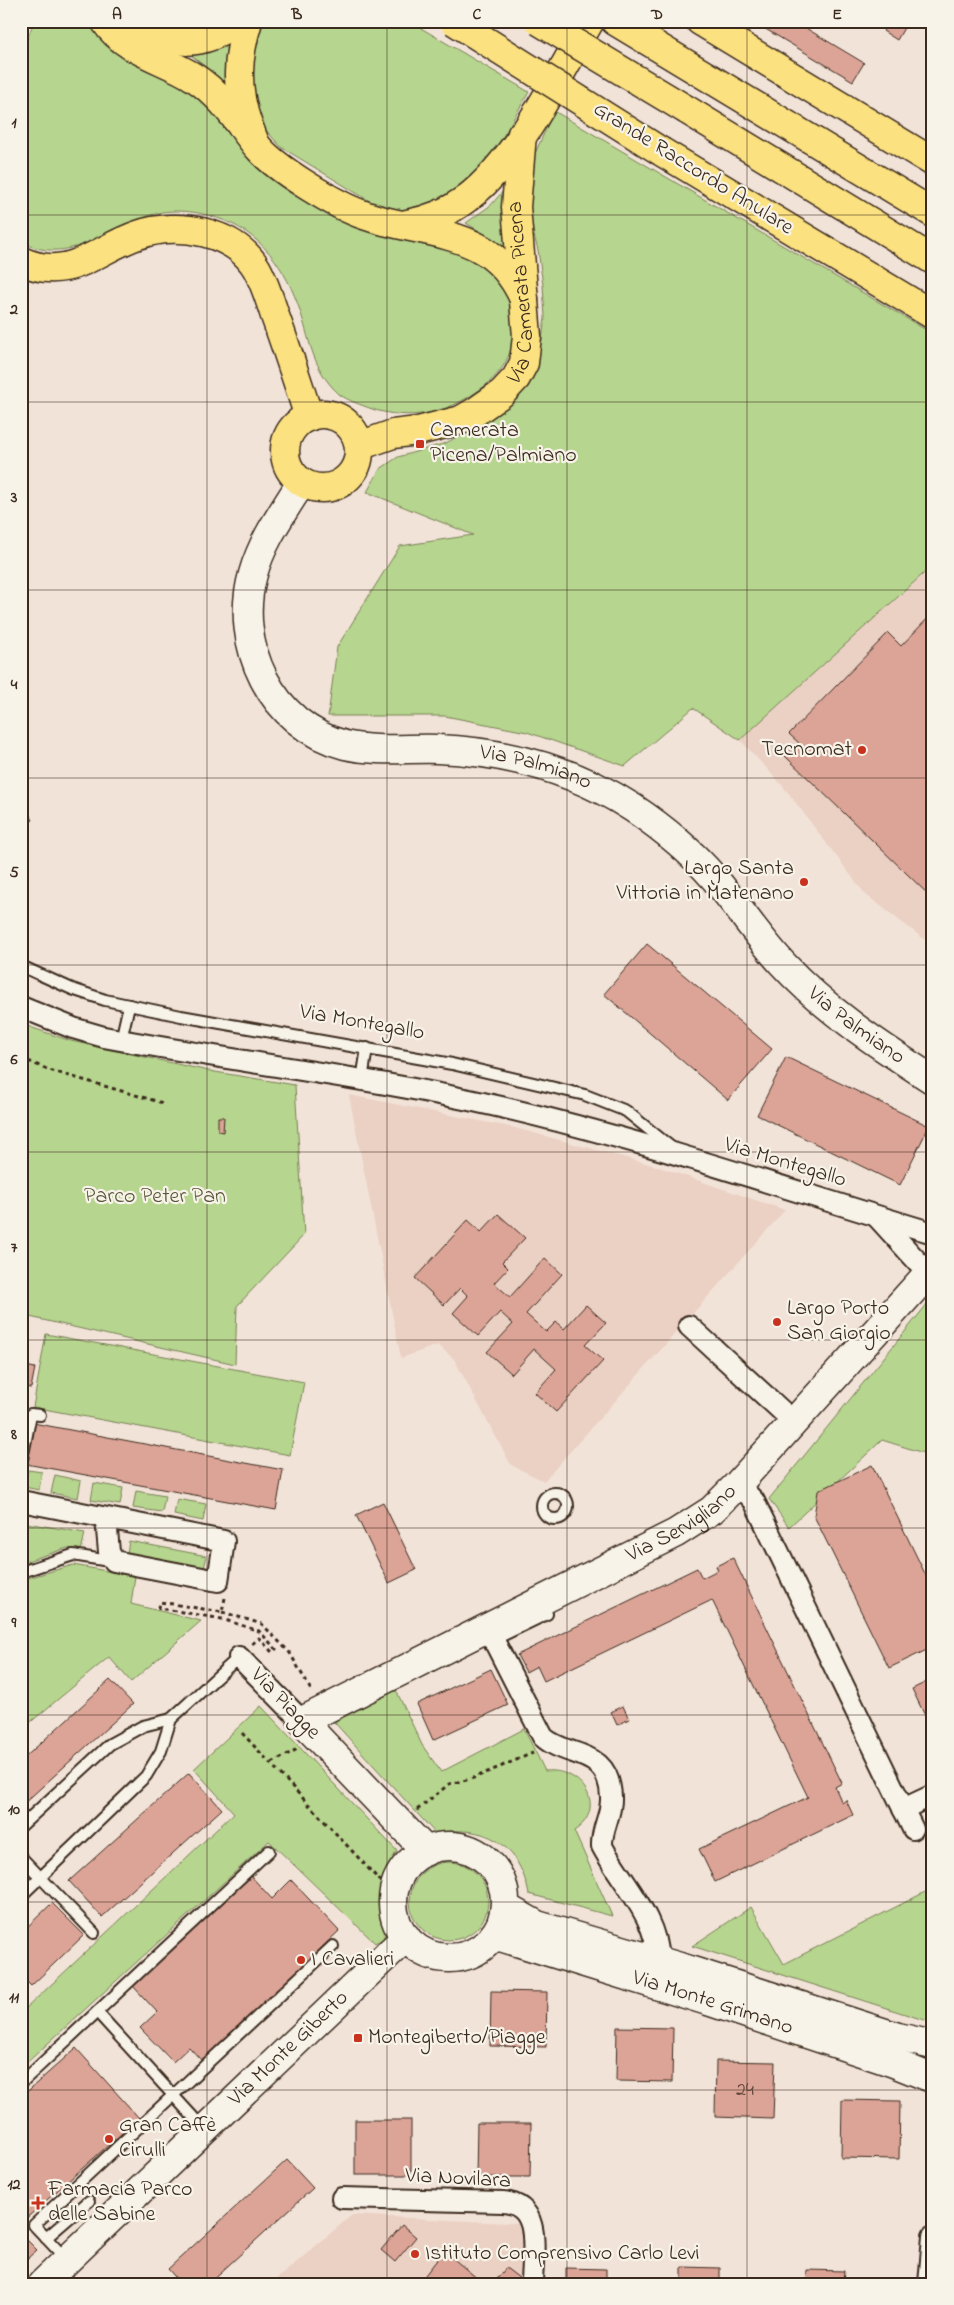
<svg xmlns="http://www.w3.org/2000/svg" width="954" height="2305" font-family="'Indie Flower',sans-serif">
<rect width="100%" height="100%" fill="#f2e3d8"/>
<filter id="ink" filterUnits="userSpaceOnUse"><feTurbulence type="fractalNoise" baseFrequency=".02" numOctaves="2"/><feDisplacementMap in="SourceGraphic" scale="10" xChannelSelector="R" yChannelSelector="G"/><feConvolveMatrix kernelMatrix="1 2 1 2 8 2 1 2 1" color-interpolation-filters="sRGB"/></filter>
<g filter="url(#ink)">
<!-- built -->
<g fill="#ebd0c4">
<path d="M933 565V946L865 894 783 786 740 740Z"/>
<path d="M349 1095 515 1128 656 1166 785 1210 544 1481 511 1465 454 1359 438 1345 401 1358Z"/>
<path d="M352 2215 524 2224V2284H271Z"/>
</g>
<!-- green -->
<g fill="#b6d58e" stroke="#788056">
<path d="M34 21H90C111 55 135 64 171 80 181 85 193 90 202 99 226 122 241 157 269 175 282 183 300 188 314 193 352 208 389 223 427 237 446 245 470 253 488 264 493 268 510 292 512 299 515 307 513 320 513 329 514 363 493 383 465 399 436 416 404 419 372 409 362 405 348 401 339 394 316 373 311 348 303 320 290 276 267 237 223 220 205 213 182 209 163 212 115 221 73 269 21 242V55Z"/>
<path d="M157 21H219L185 30Z"/>
<path d="M265 21H409L529 92 487 164 440 203 400 212 376 205 281 147 264 128 249 90 257 37Z"/>
<path d="M237 35 229 94 218 78 184 49Z"/>
<path d="M554 111 933 334V565L740 740 693 708 625 766 527 732 445 716H328L337 647 400 546 473 535 367 492 380 469 398 457 446 443 481 423 535 362 542 340 545 318 543 285 538 250 525 203 532 160Z"/>
<path d="M504 190 513 252 466 223 491 205Z"/>
<path d="M21 1024 71 1041 209 1071 295 1085 304 1235 237 1306 235 1364 21 1315Z"/>
<path d="M933 1297V1456L882 1440 789 1527 769 1499Z"/>
<path d="M46 1334 304 1382 290 1455 33 1407Z"/>
<path d="M28 1470 42 1472 39 1490 24 1487Z"/>
<path d="M55 1475 81 1481 78 1498 51 1493Z"/>
<path d="M94 1483 123 1488 120 1505 91 1500Z"/>
<path d="M136 1491 165 1496 162 1512 133 1508Z"/>
<path d="M177 1499 206 1504 203 1521 174 1515Z"/>
<path d="M21 1522 85 1533 81 1551 67 1548 21 1563Z"/>
<path d="M129 1541 207 1556 204 1568 127 1554Z"/>
<path d="M73 1565 135 1576 131 1604 201 1621 131 1682 109 1657 21 1730V1580Z"/>
<path d="M396 1690 422 1745 441 1772 524 1729 545 1771C582 1767 609 1808 574 1831L612 1916 529 1894C518 1842 485 1824 435 1833L334 1722Z"/>
<path d="M261 1706 397 1851C387 1868 380 1884 380 1904 380 1916 388 1927 383 1939L375 1943 269 1841 21 2068V2013L234 1813 194 1769Z"/>
<circle cx="449" cy="1901" r="39"/>
<path d="M933 1888V2019L927 2021 692 1946 751 1907 784 1964Z"/>
</g>
<!-- building -->
<g fill="#dca497" stroke="#3b2a1e">
<path d="M752 21H794L864 63 853 81Z"/>
<path d="M889 21H908L897 40 883 31Z"/>
<path d="M933 613V899L785 756 799 743 789 734 888 633 901 646Z"/>
<path d="M21 801 33 820 21 827Z"/>
<path d="M647 944 772 1049 728 1100 604 994Z"/>
<path d="M786 1057 929 1126 900 1185 757 1115Z"/>
<path d="M218 1117H224L223 1132 218 1131Z"/>
<path d="M498 1214 525 1238 502 1262 508 1268 494 1283 510 1297 545 1258 562 1274 526 1314 546 1332 556 1322 564 1329 586 1305 606 1323 585 1345 603 1361 556 1412 535 1393 556 1369 534 1349 512 1374 487 1352 513 1324 500 1312 478 1336 453 1313 468 1296 460 1288 444 1305 415 1278 468 1220 481 1232Z"/>
<path d="M21 1365 35 1368 31 1388 21 1387Z"/>
<path d="M33 1423 283 1470 276 1510 26 1464Z"/>
<path d="M872 1465 933 1590V1647L889 1668 814 1516 818 1491Z"/>
<path d="M383 1502 416 1570 389 1583 356 1515Z"/>
<path d="M733 1558 842 1783 835 1787 842 1803 846 1800 853 1815 715 1882 699 1849 808 1797 712 1600 544 1681 537 1666 526 1672 517 1655 697 1568 702 1578 718 1570 716 1566Z"/>
<path d="M491 1669 508 1705 433 1740 417 1704Z"/>
<path d="M933 1679V1732L912 1689Z"/>
<path d="M110 1680 133 1704 21 1806V1761Z"/>
<path d="M623 1706 629 1719 617 1725 611 1712Z"/>
<path d="M189 1773 222 1809 102 1917 69 1881Z"/>
<path d="M249 1874 272 1899 291 1880 339 1931 202 2061 189 2047 173 2062 140 2028 157 2012 132 1985Z"/>
<path d="M52 1903 84 1935 31 1986 21 1976V1933Z"/>
<path d="M491 1991 547 1992 546 2047 490 2046Z"/>
<path d="M617 2027 673 2028 672 2082 616 2081Z"/>
<path d="M76 2048 139 2118 21 2223V2097Z"/>
<path d="M716 2061 775 2062 773 2119 715 2117Z"/>
<path d="M842 2100 900 2101 899 2159 841 2158Z"/>
<rect x="355" y="2120" width="56" height="55"/>
<path d="M477 2123H531L530 2177H476Z"/>
<path d="M287 2160 313 2188 208 2284H181L168 2269Z"/>
<path d="M402 2225 416 2237 395 2262 381 2250Z"/>
<path d="M25 2238 37 2250 21 2264V2242Z"/>
<path d="M444 2251 484 2284H418Z"/>
<path d="M682 2267 720 2268V2284H682Z"/>
<path d="M506 2268 519 2278 514 2284H502L497 2279Z"/>
<path d="M566 2268 606 2269V2284H566Z"/>
<path d="M807 2270 844 2271 843 2284H806Z"/>
</g>
<g fill="none" stroke-linecap="round" stroke-linejoin="round">
<defs>
<g id="lane">
<path d="M21 966 72 989 105 1000 181 1016 452 1064 585 1095 626 1111 672 1148"/>
<path d="M121 1040 129 1005"/>
<path d="M362 1080 367 1048"/>
<path d="M21 1465 31 1414 40 1415"/>
<circle cx="555" cy="1506" r="13"/>
<path d="M21 1572 73 1555 115 1562"/>
<path d="M493 1640 547 1614"/>
<path d="M21 1826 110 1744 143 1726 171 1719 239 1657"/>
<path d="M21 1857 94 1933"/>
<path d="M21 1896 146 1776 161 1751 171 1719"/>
<path d="M97 2012 204 2129"/>
<path d="M21 2083 269 1851"/>
<path d="M46 2238 89 2201"/>
<path d="M66 2259 34 2225 333 1946"/>
</g>
<g id="street">
<path d="M21 1007 73 1028 104 1037C236 1062 370 1077 501 1107 647 1141 789 1190 933 1233"/>
<path d="M877 1217 928 1273"/>
<path d="M689 1326 795 1423"/>
<path d="M738 1484 754 1501 913 1829"/>
<path d="M21 1501 224 1541 218 1581 114 1561 109 1552 106 1519"/>
<path d="M487 1627 543 1737C567 1759 609 1747 611 1797 612 1815 601 1829 602 1846 620 1881 660 1920 657 1961"/>
<path d="M239 1657 302 1721"/>
<path d="M903 1809 933 1795"/>
<path d="M342 2198 503 2202C544 2205 532 2255 532 2284"/>
<path d="M929 2284 933 2236"/>
</g>
<g id="secondary">
<path id="s1" d="M301 483C283 512 262 541 253 574 233 644 271 726 345 745 375 752 408 748 438 749 507 752 575 770 633 808 663 828 691 851 715 879 738 906 758 937 782 963 825 1010 880 1046 933 1080"/>
<circle cx="449" cy="1902" r="56"/>
<path id="s2" d="M426 1851 302 1721 676 1533 712 1510 738 1484 933 1268"/>
<path d="M505 1907 537 1925 680 1967 898 2037 933 2045"/>
<path id="s3" d="M494 1935 708 2001 894 2063 929 2077"/>
<path id="s4" d="M42 2284 406 1937"/>
</g>
<g id="primary">
<path d="M248 21C237 57 235 89 248 125 251 131 253 140 257 146 274 168 337 206 364 215 427 237 492 226 524 299"/>
<path d="M407 224C428 220 449 212 466 199 517 161 558 76 590 21"/>
<path d="M21 261C70 283 96 249 138 235 178 221 235 231 257 269 265 284 270 300 275 316 287 349 298 383 309 417"/>
<circle cx="322" cy="451" r="37"/>
<path id="s5" d="M359 446 393 434 418 431 461 420 475 412 502 393 516 378 524 363 527 336 516 207 522 134"/>
</g>
<g id="highway">
<path d="M105 21C126 53 165 58 195 78 220 94 238 122 256 145"/>
<path d="M137 21C173 49 203 46 240 21"/>
<path d="M615 21 933 213"/>
<path d="M700 21 933 162"/>
<path d="M687 110 933 260"/>
<path d="M662 152 933 315"/>
</g>
</defs>
<!-- lane casing -->
<use href="#lane" stroke="#3b2a1e" stroke-width="14"/>
<!-- street casing -->
<use href="#street" stroke="#3b2a1e" stroke-width="24"/>
<!-- secondary casing -->
<use href="#secondary" stroke="#3b2a1e" stroke-width="31"/>
<!-- primary casing -->
<use href="#primary" stroke="#3b2a1e" stroke-width="31"/>
<!-- highway casing -->
<use href="#highway" stroke="#3b2a1e" stroke-width="31"/>
<!-- path -->
<g stroke="#3b2a1e" stroke-width="3" stroke-dasharray="4 4" stroke-linecap="butt">
<path d="M21 1058 49 1070 163 1103"/>
<path d="M225 1598 222 1612 160 1602 159 1608 222 1619 259 1631 276 1649 272 1652 259 1638 251 1645"/>
<path d="M222 1612 262 1624 290 1653 312 1692"/>
<path d="M242 1733 382 1883"/>
<path d="M272 1763 299 1748"/>
<path d="M417 1810 449 1784 471 1779 533 1753"/>
</g>
<!-- lane -->
<use href="#lane" stroke="#f7f3e8" stroke-width="10"/>
<!-- street -->
<use href="#street" stroke="#f7f3e8" stroke-width="20"/>
<!-- secondary -->
<use href="#secondary" stroke="#f7f3e8" stroke-width="28"/>
<!-- primary -->
<use href="#primary" stroke="#fbe180" stroke-width="28"/>
<!-- highway -->
<use href="#highway" stroke="#fbe180" stroke-width="28"/>
<defs>
<g id="highway-bridge">
<path d="M454 21 662 152"/>
<path d="M539 21 687 110"/>
</g>
</defs>
<!-- highway-bridge casing -->
<use href="#highway-bridge" stroke="#3b2a1e" stroke-width="31" stroke-linecap="butt"/>
<!-- highway-bridge -->
<use href="#highway-bridge" stroke="#fbe180" stroke-width="28"/>
</g>
</g>
<!-- grid -->
<path fill="none" stroke="#3b2a1e" stroke-width="1" stroke-opacity="0.55" d="M207 21V2284M387 21V2284M567 21V2284M747 21V2284M21 215H933M21 402H933M21 590H933M21 778H933M21 965H933M21 1152H933M21 1340H933M21 1528H933M21 1715H933M21 1902H933M21 2090H933"/>
<!-- markers -->
<g fill="#c8321e" stroke="#f7f3e8" stroke-width="2">
<rect x="415" y="439" width="10" height="10" rx="2.5"/>
<circle cx="862" cy="750" r="5"/>
<circle cx="804" cy="882" r="5"/>
<circle cx="777" cy="1322" r="5"/>
<circle cx="301" cy="1960" r="5"/>
<rect x="353" y="2033" width="10" height="10" rx="2.5"/>
<circle cx="109" cy="2139" r="5"/>
<path d="M35.5 2195.5h5v5h5v5h-5v5h-5v-5h-5v-5h5z"/>
<circle cx="415" cy="2254" r="5"/>
</g>
<g text-anchor="middle" dominant-baseline="central" stroke-width="4.5" stroke-linejoin="round" paint-order="stroke">
<!-- number labels -->
<g font-size="20" fill="#63483c">
<text x="745" y="2090">24</text>
</g>
<!-- street labels -->
<g font-size="22" fill="#3b2a1e" stroke="#f7f3e8">
<text transform="translate(693 169) rotate(32)">Grande Raccordo Anulare</text>
<text stroke="none"><textPath href="#s5" startOffset="262">Via Camerata Picena</textPath></text>
<text stroke="none"><textPath href="#s1" startOffset="512">Via Palmiano</textPath></text>
<text transform="translate(362 1023) rotate(10)">Via Montegallo</text>
<text stroke="none"><textPath href="#s1" startOffset="932">Via Palmiano</textPath></text>
<text transform="translate(785 1163) rotate(17)">Via Montegallo</text>
<text stroke="none"><textPath href="#s2" startOffset="608">Via Servigliano</textPath></text>
<text transform="translate(285 1704) rotate(46)">Via Piagge</text>
<text stroke="none"><textPath href="#s3" startOffset="229">Via Monte Grimano</textPath></text>
<text stroke="none"><textPath href="#s4" startOffset="341">Via Monte Giberto</textPath></text>
<text transform="translate(458 2179) rotate(3)">Via Novilara</text>
</g>
<!-- poi labels -->
<g font-size="22" fill="#3b2a1e" stroke="#f7f3e8" text-anchor="start">
<text x="430" y="431">Camerata<tspan x="430" dy="25">Picena/Palmiano</tspan></text>
<text x="852" y="750" text-anchor="end">Tecnomat</text>
<text x="794" y="869" text-anchor="end">Largo Santa<tspan x="794" dy="25">Vittoria in Matenano</tspan></text>
<text x="787" y="1309">Largo Porto<tspan x="787" dy="25">San Giorgio</tspan></text>
<text x="311" y="1960">I Cavalieri</text>
<text x="368" y="2038">Montegiberto/Piagge</text>
<text x="119" y="2126">Gran Caffè<tspan x="119" dy="25">Cirulli</tspan></text>
<text x="48" y="2190">Farmacia Parco<tspan x="48" dy="25">delle Sabine</tspan></text>
<text x="425" y="2254">Istituto Comprensivo Carlo Levi</text>
</g>
<!-- park labels -->
<g font-size="22" fill="#5a553a" stroke="#f7f3e8">
<text x="155" y="1197">Parco Peter Pan</text>
</g>
</g>
<!-- margin -->
<rect width="954" height="2305" fill="none" stroke="#f7f3e8" stroke-width="55"/>
<rect x="28" y="28" width="898" height="2250" fill="none" stroke="#3b2a1e" stroke-width="2"/>
<g font-size="16" text-anchor="middle" font-weight="bold" fill="#3b2a1e">
<text x="117" y="19">A</text>
<text x="297" y="19">B</text>
<text x="477" y="19">C</text>
<text x="657" y="19">D</text>
<text x="837" y="19">E</text>
<text x="14" y="127">1</text>
<text x="14" y="314">2</text>
<text x="14" y="502">3</text>
<text x="14" y="689">4</text>
<text x="14" y="877">5</text>
<text x="14" y="1064">6</text>
<text x="14" y="1252">7</text>
<text x="14" y="1439">8</text>
<text x="14" y="1627">9</text>
<text x="14" y="1814">10</text>
<text x="14" y="2002">11</text>
<text x="14" y="2189">12</text>
</g>
</svg>
